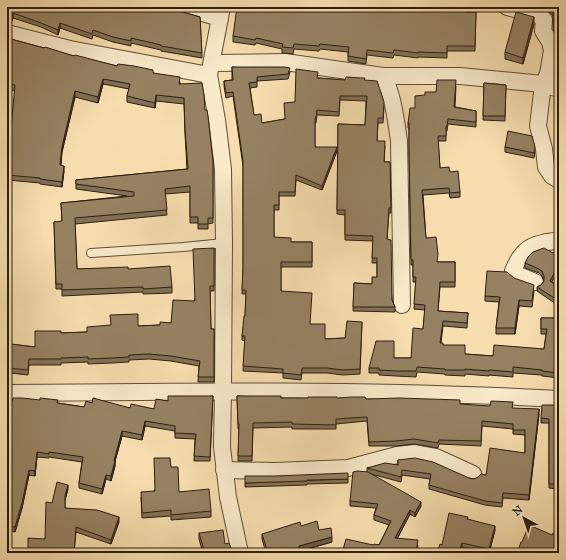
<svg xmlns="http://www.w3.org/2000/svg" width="566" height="560" font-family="'IM FELL Great Primer',serif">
<rect width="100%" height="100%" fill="#f6deae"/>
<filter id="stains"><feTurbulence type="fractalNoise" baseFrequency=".005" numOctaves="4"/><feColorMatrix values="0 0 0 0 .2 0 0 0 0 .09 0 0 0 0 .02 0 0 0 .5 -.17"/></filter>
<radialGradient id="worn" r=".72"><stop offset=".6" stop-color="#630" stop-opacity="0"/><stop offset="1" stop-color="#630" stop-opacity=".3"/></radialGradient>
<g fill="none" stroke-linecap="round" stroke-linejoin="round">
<defs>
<path id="service" d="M91 253 183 247 224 243"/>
<g id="minor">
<path d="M182 7 220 18"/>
<path d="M222 7 209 75 217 120 223 169 224 243 223 391 222 447 228 497 240 553"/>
<path d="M507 7 539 15 544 20 543 31 550 42 552 50 548 74 543 84 538 126 544 149 546 167 552 176 559 180"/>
<path d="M7 33 70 49 209 75"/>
<path d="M212 63 285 62 383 76H460L543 84 559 89"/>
<path d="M383 76C393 94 396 120 399 141L402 305"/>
<path d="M535 282 518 275 513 271C519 256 526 246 543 243 548 241 554 242 559 240"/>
<path d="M7 393C191 391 375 389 559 399"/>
<path d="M224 470 275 471 348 468 397 455 415 453 436 457 473 474"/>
</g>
</defs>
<!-- service casing -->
<use href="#service" stroke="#5f4e38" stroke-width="10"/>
<!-- minor casing -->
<use href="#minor" stroke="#5f4e38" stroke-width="18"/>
<!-- service -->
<use href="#service" stroke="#f9eaca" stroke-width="8"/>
<!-- minor -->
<use href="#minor" stroke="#f9eaca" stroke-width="16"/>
</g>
<!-- wall -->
<g fill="#817054" stroke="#2d1e10">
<path d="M7 7 175 8 179 11 200 17 202 58 161 51V50L131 43V46L113 42 93 35 92 39 60 28 58 35 41 27 13 18 12 21 7 19Z"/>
<path d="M544 7H559V40L553 29V16L546 8Z"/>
<path d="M465 12H476L475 51H447V58L418 57V58L394 55 393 58 367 55 366 64 348 61V52L320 49 319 51 294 49 293 54 282 53V49L256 43 255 45 233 42V36Z"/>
<path d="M534 24 523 64 505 59V52Z"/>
<path d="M7 38 74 56 117 66 153 73 180 82V84L205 110 213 161V223L208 224V229H198V223H190V192L165 194 167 215 75 224 77 269H128L172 287V293L143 294V292L62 296V289H56L54 222H62L61 203 127 196 76 189V180L187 169 185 134 184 104 156 101 155 108 127 102V96L129 89 103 84 98 103 75 97 62 152 61 165 64 171 62 187 40 184V183L7 180V170L15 91 9 90Z"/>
<path d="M232 67 290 72 288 79 257 81V87L250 88 254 115 262 123 285 119 295 102 318 78 345 80H364L384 107 383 123H378L377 141 385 146 384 162H390L391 213H389L387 239 392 300 395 307V312L353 311 354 283 372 284 377 277V263H372L373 241 345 240V215L337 214 338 124 365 125 366 101 340 100 339 116 317 115 316 123H315V147L337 151 322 190 296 180 295 196H279V210H274V237L291 242H312V267H281V291L310 324 325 339 345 338 362 322 360 374 343 375 327 373H302L301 380 283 378V373L243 371 245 341 242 340V336L245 316 246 294H242L243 269V166L233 96 226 98 224 86V81L232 80Z"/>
<path d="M484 83 506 85 505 121 483 120Z"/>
<path d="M456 86 455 107 476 111V127L448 124 447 131H446V141H438L440 168 450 172 460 192V197L450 198 449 193 423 195 426 238 437 262H455V287H440L438 311 468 313 467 328 443 326 441 343 443 345 465 354 493 356 544 349 546 334H541V318H559V378L542 376V375L513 373V377L489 375V376L465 374V376L445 375V374L417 372 416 377 396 376 379 375V373H369V368L394 358H411L423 329 425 310 414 309 416 282H413V265H411L409 152V128H408V123L415 108 425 95Z"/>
<path d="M505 147 535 152 534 158 505 152Z"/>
<path d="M11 226V255L7 256V227Z"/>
<path d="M214 248V291H210L211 329H214V382H198L199 366 171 361 149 359 129 360V362L112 363 88 364V362L61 363V365H29L28 375 10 373V370L7 369V326L11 331V344L35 347 61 333 87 332 138 326 160 325 171 323 194 301Z"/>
<path d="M533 252 552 282 559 287V306L537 291V287L541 285 544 281 542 276 539 273 525 268V263Z"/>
<path d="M514 278 534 291 532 307 519 306 515 334H496V328L499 302 485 301V296Z"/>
<path d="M213 396 210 461H194L195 439 175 438V431L145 426 142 440 122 436 115 461V466L111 481 106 479 102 494 79 488V483L82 462 49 457V458L37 457 35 476 29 475 22 508 15 532 7 530V402H12L58 403 84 407 92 403 130 408 154 409 168 401Z"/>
<path d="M237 396 281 398 366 399 512 408 539 414 529 500 503 498 502 507 485 505 429 489V485L430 479 402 475 401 482 371 474 421 506 415 517 410 514 397 539 418 545 417 553H342L373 545H379L389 525 374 520V515L376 508 350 506V501L367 472V468L398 465V460L469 478 474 479 486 475 525 453V435L513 434V429L482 426 481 446 439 444 438 448 414 444 396 446H369L367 421 336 424V429H292V427L253 428 252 461H238L239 429H238Z"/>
<path d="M559 405 557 489 549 488V423H541V418Z"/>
<path d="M171 467 179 492 211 511V517L171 520V516L142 518 141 497 154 491Z"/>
<path d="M348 479V483L307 484V485L245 487V483Z"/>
<path d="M68 489 65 500V508L119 522 111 544 76 532 74 553H28L45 539 52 503Z"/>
<path d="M468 519 495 530 489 553H486L462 547 442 545Z"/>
<path d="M301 526 319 530 332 542 300 551V553H266L262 539V534Z"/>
<path d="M199 533 225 544 233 553H203L199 539Z"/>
</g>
<!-- shaded-wall -->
<g fill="#695b45" stroke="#2d1e10">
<path d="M13 13V18L12 21V17Z"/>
<path d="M534 17V24L523 64V58Z"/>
<path d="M60 23V28L58 35V30Z"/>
<path d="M103 79V84L98 103V97Z"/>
<path d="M9 84V90L7 96V91Z"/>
<path d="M75 91V97L62 152 60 171 62 147Z"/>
<path d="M156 95V101L155 108V103Z"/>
<path d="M337 147V151L322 190V186Z"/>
<path d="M64 166V171L62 187V182Z"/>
<path d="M559 264V269L550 285V281Z"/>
<path d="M519 300V306L515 334V328Z"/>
<path d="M539 409V414L529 500V495Z"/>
<path d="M145 421V426L142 440V435Z"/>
<path d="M122 431V436L114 465V461Z"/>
<path d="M37 452V457L35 476V471Z"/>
<path d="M115 461V466L111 481V476Z"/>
<path d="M29 470V475L22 508 15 532V527Z"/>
<path d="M106 475V479L102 494V489Z"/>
<path d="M68 485V489L65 500V496Z"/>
<path d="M421 502V506L415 517V513Z"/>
<path d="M410 510V514L395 543V538Z"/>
<path d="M119 517V522L111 544V540Z"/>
<path d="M495 526V530L489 553V549Z"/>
<path d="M332 537V542L299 551V546Z"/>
<path d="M462 543V547L460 553H459Z"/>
</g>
<!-- building -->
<g fill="#968262" stroke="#2d1e10">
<path d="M7 7H174L175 8 179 11 200 17 202 53 161 46V45L131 38V41L113 37 93 30 92 34 60 23 58 30 41 23 13 13 12 17 7 15Z"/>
<path d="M237 7H465V12H476L475 46H447V53L418 52V53L394 50 393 53 367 50 366 59 348 56 349 47 320 44 319 46 294 44 293 48 282 47 283 44 256 38 255 40 233 36Z"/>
<path d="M548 7H559V35L553 24V12Z"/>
<path d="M516 12 534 17 523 58 505 52Z"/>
<path d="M7 38 44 48 45 47 74 56 75 55 117 66 118 64 134 66 153 70V73L180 77 179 84 202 83 204 95 205 110H207L208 116 213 161V218H208V224H198V217H190V186L165 189 167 210 75 218 77 269 128 267V269L170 266 172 287 143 289V287L62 290V284H56L54 222 62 221 61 203 134 196V192L76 184V180L188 169 185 129 184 98 156 95 155 103 127 96 130 84 103 79 98 97 75 91 62 147 60 165 64 166 62 182 40 179V178L7 175 15 85 9 84 7 91Z"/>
<path d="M232 67H284L290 68 288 74 257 77V82L249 83 254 115 261 114 262 123 285 119 284 103 295 102 296 69 318 72 317 78 345 80 346 77 362 78H365L364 80 377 81 384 102 383 118H378L377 141H385L384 162H390L391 208H389L387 239 391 240 392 300 395 307H353L354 283 372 284V277H377V258H372L373 236 345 235V210H337L338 124 365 125 367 96H340L339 112 317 110 316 118H315V147H337L322 186 296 175 295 192H279V205H274V237L291 238V242H312V262H281V291L312 293 310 324H325V339L345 338 347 321 362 322 360 369 343 370 327 368H302L301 375 283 373V369L243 366 245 336H242L244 316H245L246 290H242L243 269V161L233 92 226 93 224 81 233 80Z"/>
<path d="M437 80H456L454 107 476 111V122L448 119 447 126H446V136H438L440 168 449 167 450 172 458 171 460 192 450 193 449 188 422 190 426 238 436 237 438 254 437 262H455V282H440L438 311 468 313 467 323 443 321 440 343H443V345H465V354L493 356 494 345 544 349 547 329H541V318H559V373L542 371V370L513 367V372L489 370V371L465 369V370H445V369L417 367 416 371H396L379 370V368H369L376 341H394V358H411L413 328 423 329 425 305 414 304 416 277H413V260L411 259 409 147V123H408L410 108H415V96L425 95V92H436Z"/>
<path d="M484 83 506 85 505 116H483Z"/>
<path d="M508 131 532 136 535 147 534 153 505 147Z"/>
<path d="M11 226V250H7V227Z"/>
<path d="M214 248V286H210L211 329H214V377H198L200 361 171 356 149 354 129 355V357L112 358 88 359V357L61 358V359H29L28 370 10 368V364H7V326H11L10 344 35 347V331H61V333L87 332V327L111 325 110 315 138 314V326L160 325V322L171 323 173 300 195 301 193 249Z"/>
<path d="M544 248 553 253 554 252 559 255V264L550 281 559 287V301L537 287 541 285 544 281V276L542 271 539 269 525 263 528 257 533 252Z"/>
<path d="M487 271 507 272 514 278 534 285 532 301 519 300 515 328H496L500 297 485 296Z"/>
<path d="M168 396H213L210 457 194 456 196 434 175 433V426L145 421 142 435 122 431 114 461H115L111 476 106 475 102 489 79 483 83 457 49 452V454L37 452 35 471 29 470 22 503 15 527 7 526V402H12L13 398H22L40 400V398L58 400 57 403 84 407 86 401 92 403 93 398 130 408 131 404 154 409 156 399 168 401Z"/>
<path d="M237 396H281V398H308V397H337V398L352 397H365L366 399 399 398 460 400V404L490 406 491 401 513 402 512 408 539 409 529 495 503 493 502 503 485 501 429 485 431 474 402 470 401 477 367 468 385 463 398 465V460L415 458 433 462 469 478 474 479 478 477 481 474 486 475 490 448 525 453V430H513V424L482 421 481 441 439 440 438 443 414 439 396 441 369 442 367 417 336 419V425L292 424V422L253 423 252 456H238L239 424H238Z"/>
<path d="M542 405H559V459L557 484H549V419L541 418Z"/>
<path d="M154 458H170L171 467H178L179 492 209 489 211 511 171 515V510L142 513 141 492 155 491Z"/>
<path d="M357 471 368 472 421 502 415 513 410 510 395 538 418 540 416 553H342L346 539 373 545 374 544 379 545 391 521 374 515 378 504 350 501 353 472Z"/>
<path d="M348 473V479L307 480V481L245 483V476H275Z"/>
<path d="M57 482 68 485 65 496V508L97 510 119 517 111 540 76 527 74 553H28V538L45 539 46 502 52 503Z"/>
<path d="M449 513 468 517 467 519 495 526 489 549 462 543 459 553H437L440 544 442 545Z"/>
<path d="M317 521 319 530 331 528 332 537 299 546 300 553H274V551L268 553 262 534 300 522 301 526Z"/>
<path d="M529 525 552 535 553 533 559 536V553H517L521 542H522Z"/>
<path d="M223 530 225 544 229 543 233 553H205L199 533Z"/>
<path d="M121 551V553H86Z"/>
</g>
<!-- margin -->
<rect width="566" height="560" fill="none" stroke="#f6deae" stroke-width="24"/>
<rect x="8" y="8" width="550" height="544" fill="none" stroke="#2d1e10" stroke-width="2"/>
<rect x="12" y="12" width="542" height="536" fill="none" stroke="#2d1e10"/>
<!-- north arrow -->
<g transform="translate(524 518) rotate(320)" stroke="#f9eaca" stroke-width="3" paint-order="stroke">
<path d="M0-3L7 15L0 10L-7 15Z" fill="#2d1e10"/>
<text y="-6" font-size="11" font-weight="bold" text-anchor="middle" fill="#2d1e10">N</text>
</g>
<rect width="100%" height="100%" filter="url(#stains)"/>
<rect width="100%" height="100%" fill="url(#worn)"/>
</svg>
